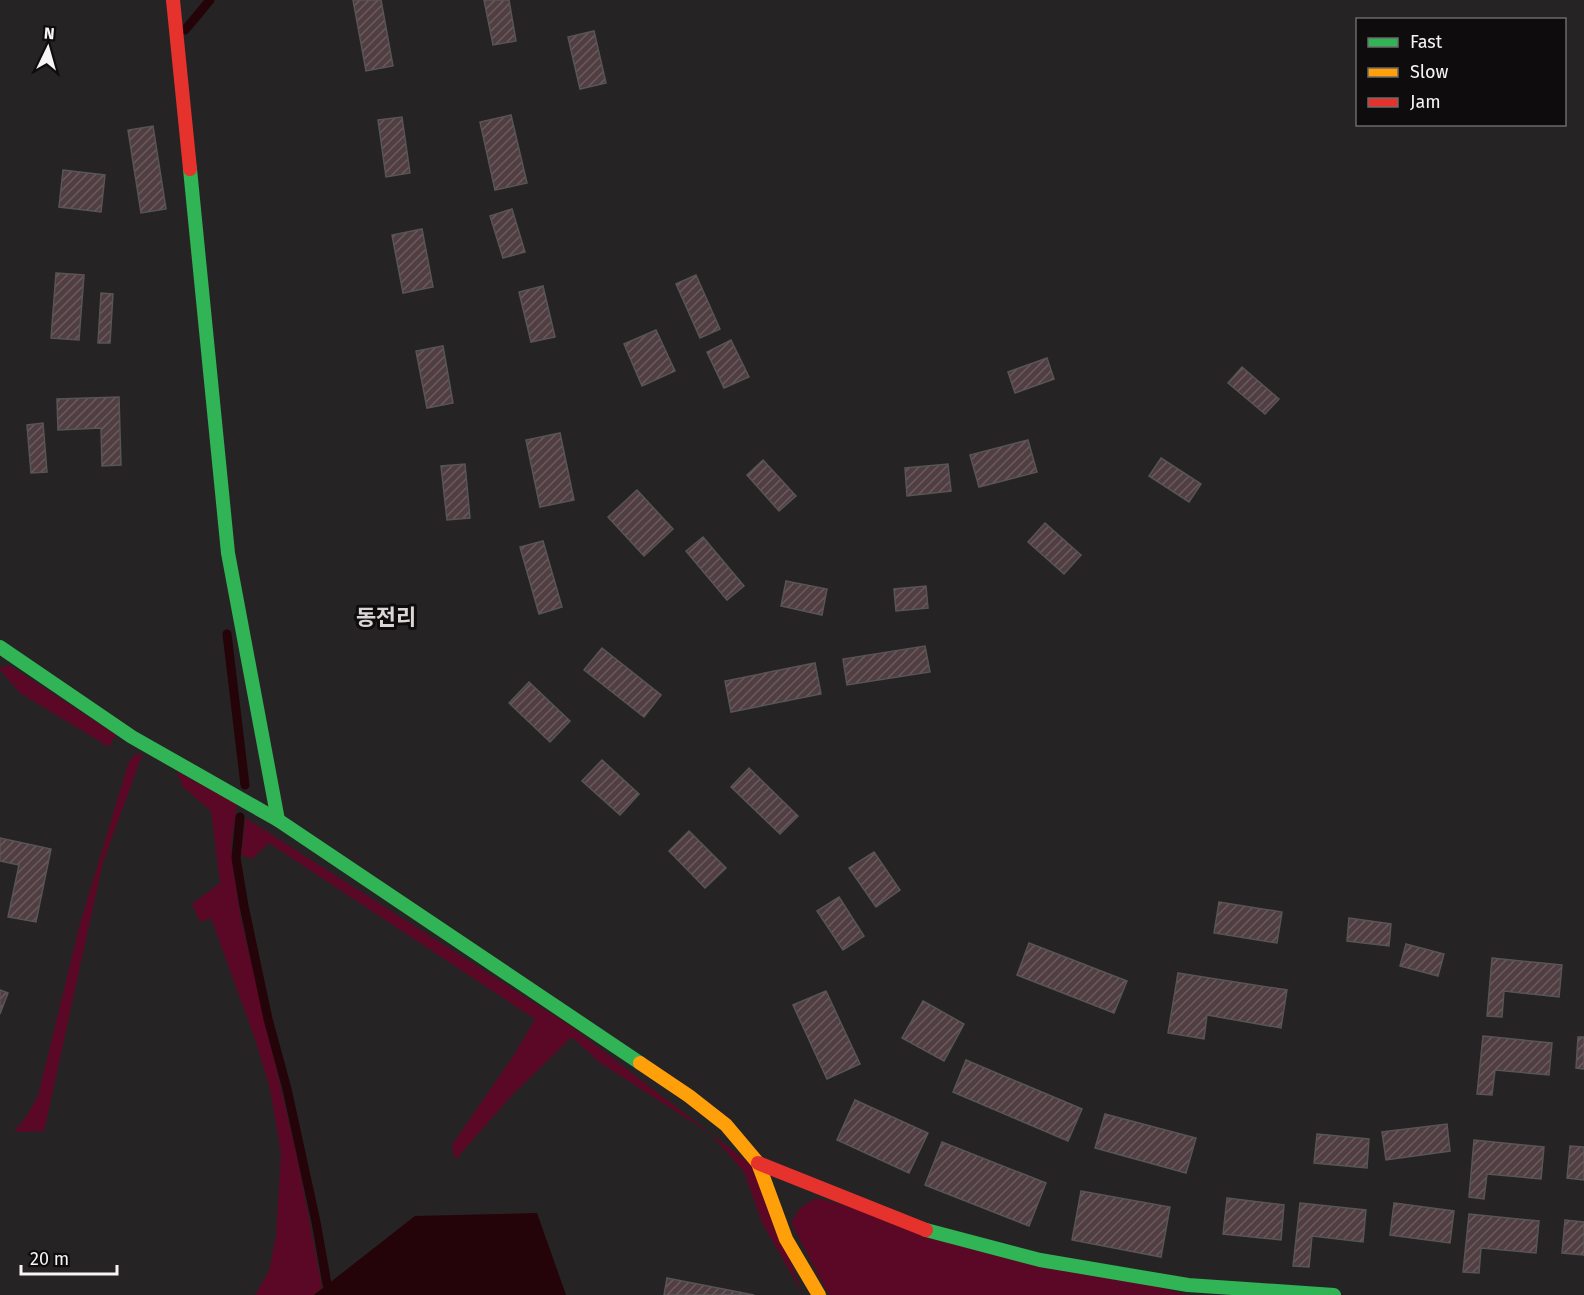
<svg xmlns="http://www.w3.org/2000/svg" width="1584" height="1295" font-family="'Fira Sans','Noto Sans KR',sans-serif">
<defs>
<pattern id="building-hatch" width="6" height="6" patternUnits="userSpaceOnUse" patternTransform="scale(1.5)"><rect width="6" height="6" fill="#503e42"/><path d="M-1 1l2-2M0 6l6-6M5 7l2-2" fill="none" stroke="#6a5a5e"/></pattern>
</defs>
<rect width="100%" height="100%" fill="#262324"/>
<!-- green -->
<g fill="#5b0826">
<path d="M9 665 116 735 109 747 20 693 0 670V668Z"/>
<path d="M143 753 103 862 44 1131 14 1132 26 1117 38 1096 80 924 128 764 134 755Z"/>
<path d="M176 771 237 804 231 843 232 863 241 920 297 1157 322 1288 314 1295H255L269 1271 276 1236 281 1153 270 1089 255 1039 211 918 200 922 192 904 220 883 211 811 183 787Z"/>
<path d="M246 818 572 1027 753 1166 803 1294 762 1223 744 1172 711 1134 599 1062 572 1037 514 1093 455 1160 452 1145 514 1055 535 1019 269 843 252 859 241 855Z"/>
<path d="M816 1198 1189 1295H829L791 1223 800 1208Z"/>
</g>
<!-- water -->
<path fill="#240309" d="M537 1213 566 1295H314L415 1216Z"/>
<g fill="none" stroke-linecap="round" stroke-linejoin="round">
<!-- stream -->
<g stroke="#240309" stroke-width="9">
<path d="M185 30 210 0"/>
<path d="M227 634 245 785"/>
<path d="M240 817 236 858 244 906 268 1019 287 1089 316 1222 327 1284"/>
</g>
</g>
<!-- building -->
<g fill="url(#building-hatch)" stroke="#575556" stroke-width="1.5">
<path d="M353 0H381L393 66 366 71Z"/>
<path d="M484 0H509L516 41 493 45Z"/>
<path d="M594 31 606 83 580 89 568 37Z"/>
<path d="M511 115 527 183 495 190 480 122Z"/>
<path d="M402 117 410 173 386 177 378 120Z"/>
<path d="M153 126 166 209 141 213 128 130Z"/>
<path d="M63 170 105 175 101 212 59 207Z"/>
<path d="M512 209 525 252 503 258 490 216Z"/>
<path d="M422 229 433 287 403 293 392 235Z"/>
<path d="M56 273 84 275 79 340 51 338Z"/>
<path d="M696 275 720 329 700 338 676 284Z"/>
<path d="M543 286 555 337 531 342 519 292Z"/>
<path d="M101 293 113 294 110 343H98Z"/>
<path d="M656 330 675 371 642 386 624 344Z"/>
<path d="M731 340 749 377 724 388 707 352Z"/>
<path d="M443 346 453 403 427 408 416 351Z"/>
<path d="M1047 358 1054 379 1015 393 1008 372Z"/>
<path d="M1242 367 1279 399 1265 414 1228 383Z"/>
<path d="M119 397 121 465 102 466 101 428 58 430 57 399Z"/>
<path d="M43 423 47 472 31 473 27 425Z"/>
<path d="M560 433 574 500 540 507 526 440Z"/>
<path d="M1028 440 1037 472 979 487 970 455Z"/>
<path d="M1161 458 1201 484 1189 502 1149 476Z"/>
<path d="M763 460 796 496 779 511 747 475Z"/>
<path d="M465 464 470 518 447 520 441 466Z"/>
<path d="M948 464 951 491 907 496 905 468Z"/>
<path d="M637 490 673 529 644 556 608 517Z"/>
<path d="M1045 523 1081 555 1064 574 1028 542Z"/>
<path d="M703 537 744 586 727 600 686 551Z"/>
<path d="M543 541 562 607 539 614 520 547Z"/>
<path d="M786 581 827 589 822 615 781 606Z"/>
<path d="M926 586 928 608 896 611 894 589Z"/>
<path d="M925 646 930 672 847 685 843 659Z"/>
<path d="M602 648 661 695 644 717 584 670Z"/>
<path d="M815 663 821 694 731 712 725 681Z"/>
<path d="M529 682 570 721 550 742 509 703Z"/>
<path d="M602 760 639 794 620 815 582 781Z"/>
<path d="M749 768 798 816 780 834 731 787Z"/>
<path d="M689 831 726 868 705 888 669 851Z"/>
<path d="M0 838 51 849 36 922 8 917 19 865 0 861Z"/>
<path d="M874 852 900 890 876 907 849 868Z"/>
<path d="M839 897 864 936 843 950 817 911Z"/>
<path d="M1219 902 1282 912 1277 943 1214 933Z"/>
<path d="M1349 918 1391 924 1389 946 1347 941Z"/>
<path d="M1029 943 1127 981 1114 1013 1017 975Z"/>
<path d="M1406 944 1444 954 1438 976 1400 966Z"/>
<path d="M1492 958 1562 965 1559 997 1504 991 1502 1017 1487 1016Z"/>
<path d="M1178 973 1287 990 1281 1028 1207 1015 1204 1039 1168 1033Z"/>
<path d="M0 990 8 993 0 1014Z"/>
<path d="M826 991 860 1064 827 1079 793 1005Z"/>
<path d="M923 1001 964 1024 944 1061 902 1038Z"/>
<path d="M1483 1036 1552 1043 1549 1075 1495 1070 1492 1095 1477 1094Z"/>
<path d="M1578 1037H1584V1069L1576 1068Z"/>
<path d="M966 1060 1082 1109 1068 1141 953 1092Z"/>
<path d="M855 1100 928 1133 909 1173 837 1140Z"/>
<path d="M1105 1114 1196 1138 1186 1173 1095 1148Z"/>
<path d="M1447 1124 1450 1151 1386 1160 1382 1132Z"/>
<path d="M1317 1134 1369 1139 1367 1168 1314 1163Z"/>
<path d="M1474 1140 1544 1147 1541 1179 1487 1174 1484 1199 1469 1197Z"/>
<path d="M942 1142 1046 1183 1029 1226 925 1185Z"/>
<path d="M1570 1146 1584 1147V1180L1567 1178Z"/>
<path d="M1081 1191 1170 1207 1161 1257 1072 1240Z"/>
<path d="M1227 1198 1284 1205 1281 1240 1223 1234Z"/>
<path d="M1300 1203 1366 1210 1363 1242 1312 1236 1309 1267 1293 1266Z"/>
<path d="M1394 1203 1454 1211 1450 1243 1390 1235Z"/>
<path d="M1469 1214 1539 1221 1536 1253 1481 1248 1479 1273 1463 1272Z"/>
<path d="M1565 1220 1584 1222V1255L1562 1253Z"/>
<path d="M667 1278 754 1295H664Z"/>
</g>
<g fill="none" stroke-linecap="round" stroke-linejoin="round">
<!-- fast -->
<g stroke="#30b455" stroke-width="14">
<path d="M190 169 228 553 278 820"/>
<path d="M0 647 132 737 278 820 640 1063"/>
<path d="M926 1230 1040 1260 1188 1285 1334 1295"/>
</g>
<!-- slow -->
<path stroke="#ff9f0a" stroke-width="14" d="M640 1063 689 1096 726 1125 758 1163 786 1239 819 1295"/>
<!-- jam -->
<g stroke="#e5322d" stroke-width="14">
<path d="M173 0 190 169"/>
<path d="M758 1163 926 1230"/>
</g>
</g>
<g text-anchor="middle" dominant-baseline="central" stroke-width="6" stroke-linejoin="round" paint-order="stroke">
<!-- quarter labels -->
<g font-size="22" font-weight="bold" fill="#dcd5d6" stroke="#0e0c0d">
<text x="386" y="617">동전리</text>
</g>
</g>
<!-- legend -->
<rect x="1356" y="18" width="210" height="108" fill="#0e0c0d" stroke="#6b6969" stroke-width="1.5"/>
<rect x="1368" y="38" width="30" height="9" fill="#30b455" stroke="#6b6969" stroke-width="1.5"/>
<text x="1410" y="48" font-size="18" fill="#f7f4f4">Fast</text>
<rect x="1368" y="68" width="30" height="9" fill="#ff9f0a" stroke="#6b6969" stroke-width="1.5"/>
<text x="1410" y="78" font-size="18" fill="#f7f4f4">Slow</text>
<rect x="1368" y="98" width="30" height="9" fill="#e5322d" stroke="#6b6969" stroke-width="1.5"/>
<text x="1410" y="108" font-size="18" fill="#f7f4f4">Jam</text>
<!-- north arrow -->
<g transform="translate(48 48) rotate(5)" stroke="#0e0c0d" stroke-width="4.5" paint-order="stroke">
<path d="M0-4.5L10 22L0 15L-10 22Z" fill="#f7f4f4"/>
<text y="-9" font-size="16" font-weight="bold" text-anchor="middle" fill="#f7f4f4">N</text>
</g>
<!-- scale -->
<path d="M21 1265v9h96v-9" fill="none" stroke="#f7f4f4" stroke-width="3"/>
<text x="30" y="1265" font-size="18" fill="#f7f4f4" stroke="#0e0c0d" stroke-width="4.5" paint-order="stroke">20 m</text>
</svg>
